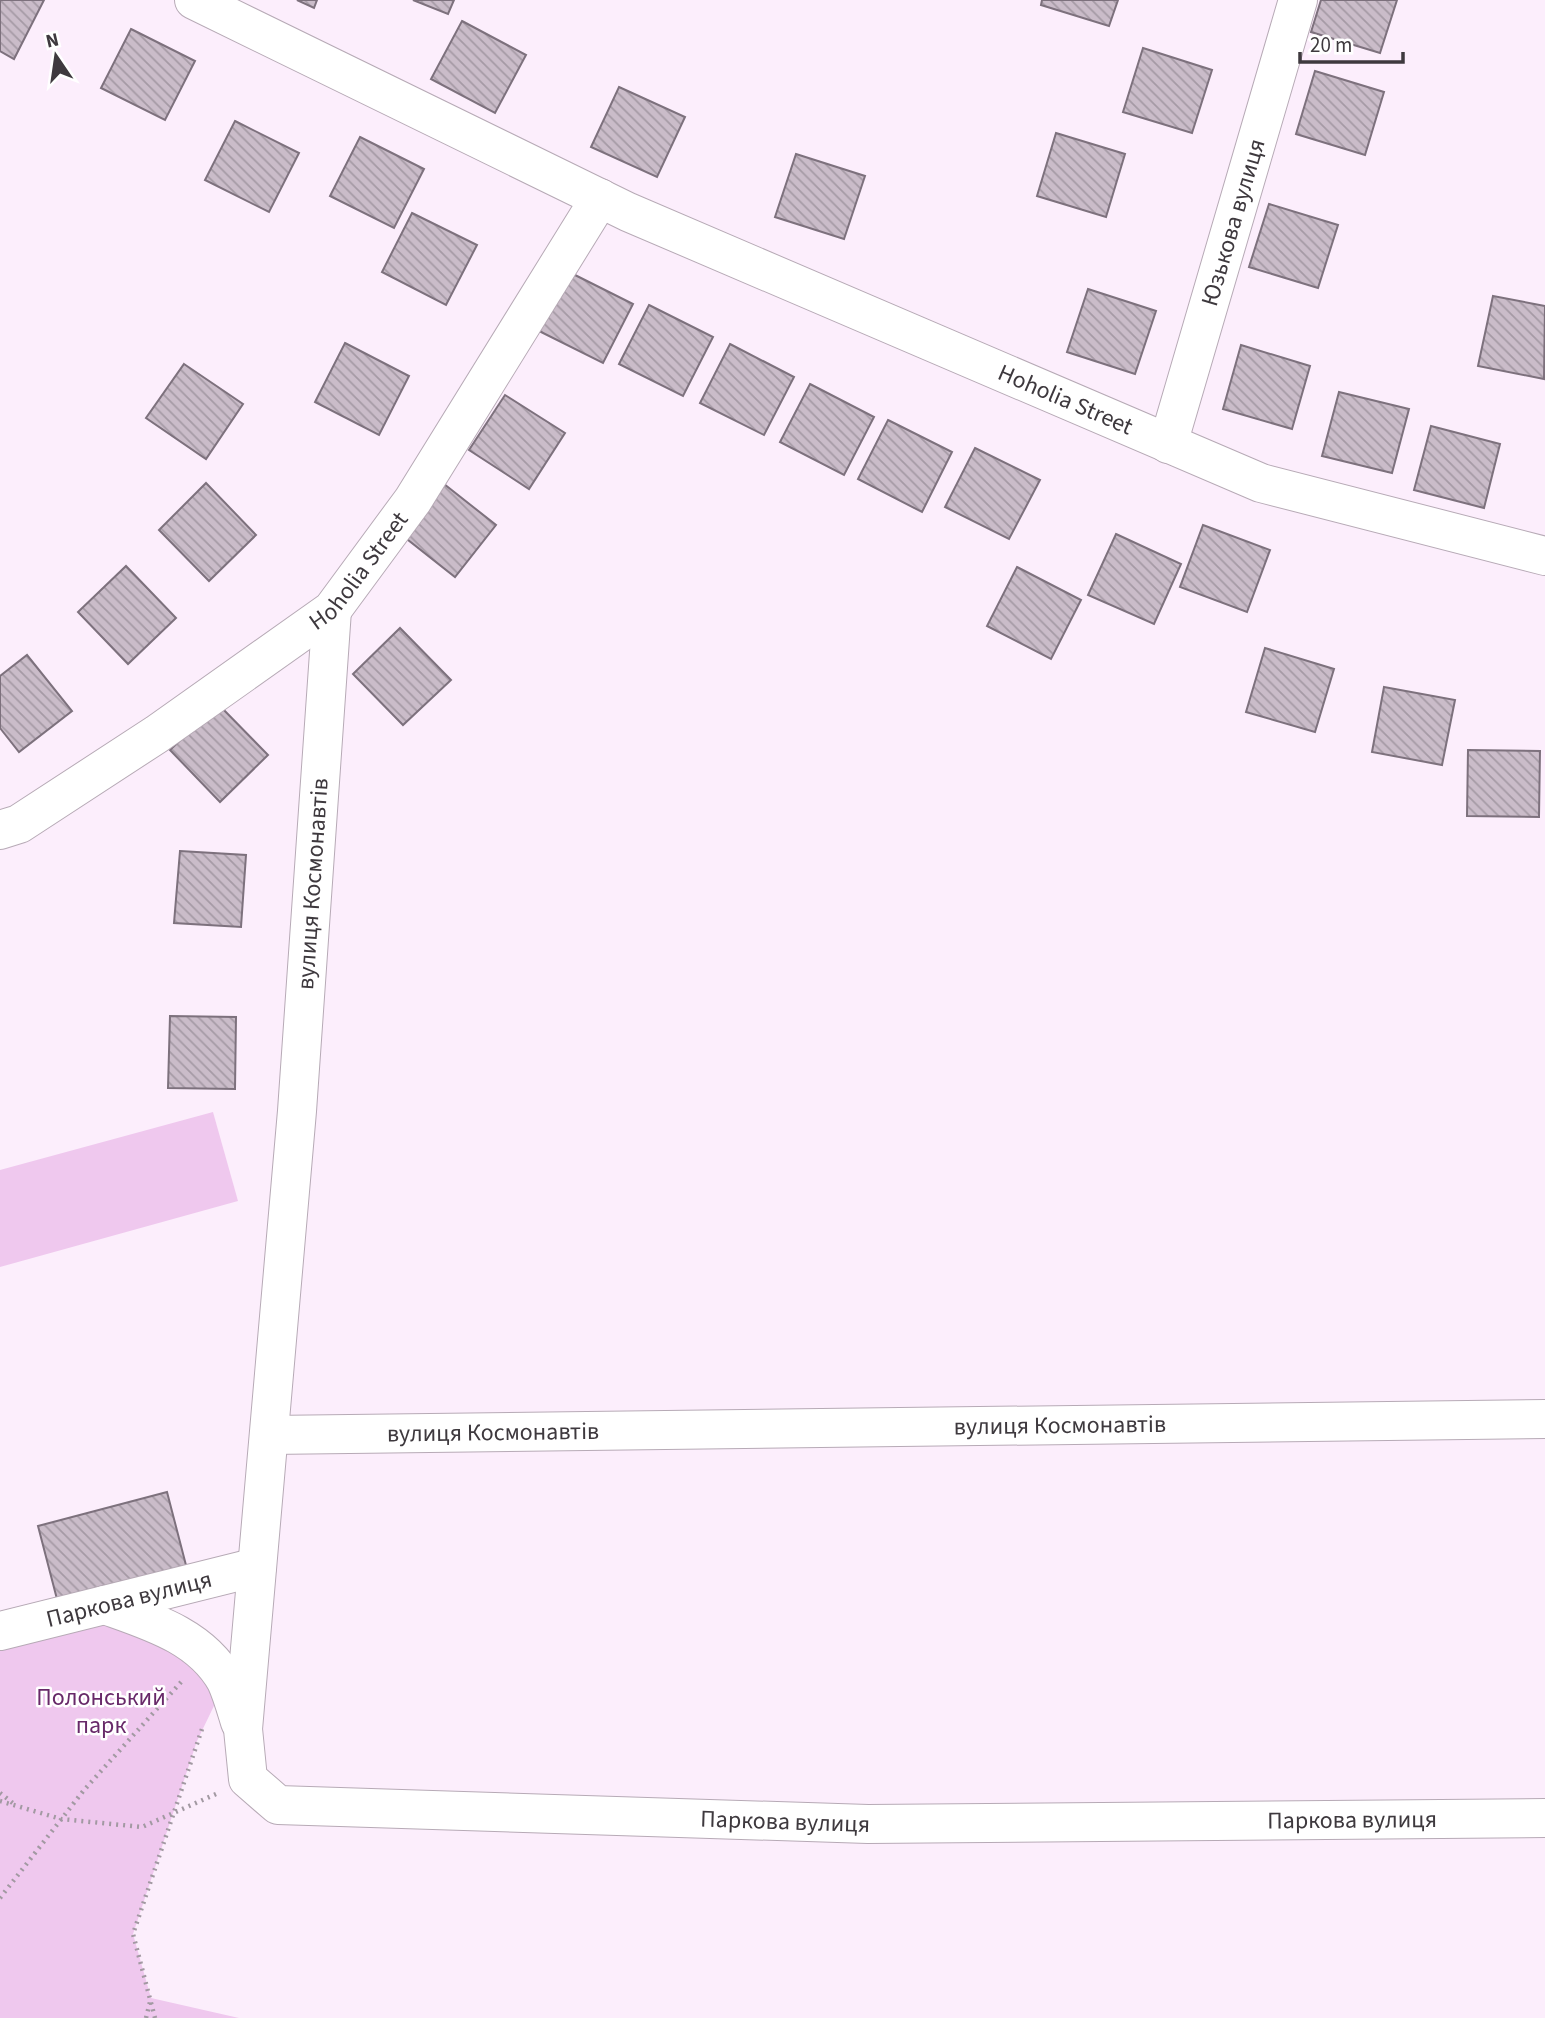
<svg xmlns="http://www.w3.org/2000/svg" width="1545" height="2018" font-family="'Source Sans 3',sans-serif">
<defs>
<pattern id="building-back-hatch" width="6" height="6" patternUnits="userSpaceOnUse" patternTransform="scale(1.75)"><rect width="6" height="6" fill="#cabcc9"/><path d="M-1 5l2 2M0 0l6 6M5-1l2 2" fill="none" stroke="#a59aa5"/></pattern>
</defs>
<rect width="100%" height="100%" fill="#fceefc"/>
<!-- green -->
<g fill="#efc8ee">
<path d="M213 1112 238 1201 0 1267V1170Z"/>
<path d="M105 1605 226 1681 197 1741 133 1934 151 1998 239 2018H0V1631Z"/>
</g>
<!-- building -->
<g fill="url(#building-back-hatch)" stroke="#7d717d" stroke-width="2">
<path d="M0 0H44L14 59 0 51Z"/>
<path d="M297 0H317L314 8Z"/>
<path d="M413 0H454L448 14Z"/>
<path d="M1042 0H1118L1109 26 1041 5Z"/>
<path d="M1321 0H1397L1380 53 1311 32Z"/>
<path d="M462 21 526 55 495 113 431 79Z"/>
<path d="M131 29 195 61 165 120 101 88Z"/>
<path d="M1143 48 1212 70 1192 133 1123 112Z"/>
<path d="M1315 71 1384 92 1365 155 1296 134Z"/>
<path d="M619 87 685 117 657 177 591 147Z"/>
<path d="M235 121 299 153 269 212 205 180Z"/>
<path d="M1056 133 1125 154 1106 217 1037 196Z"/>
<path d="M360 137 424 169 394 228 330 196Z"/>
<path d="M796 154 865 176 844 239 775 217Z"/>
<path d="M1269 204 1338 225 1318 288 1249 267Z"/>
<path d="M412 213 477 245 446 305 382 272Z"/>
<path d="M569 272 633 304 603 363 539 331Z"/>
<path d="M1088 289 1156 311 1135 374 1067 352Z"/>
<path d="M1493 296 1545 306 1544 379 1478 366Z"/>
<path d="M649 305 713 337 683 396 619 364Z"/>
<path d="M345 343 409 376 379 435 315 402Z"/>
<path d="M730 344 794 377 764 435 700 403Z"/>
<path d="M1241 345 1310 366 1292 429 1223 409Z"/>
<path d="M184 364 243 404 206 459 146 418Z"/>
<path d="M810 384 874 417 844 475 780 442Z"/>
<path d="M1339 392 1409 409 1392 473 1322 456Z"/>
<path d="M505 395 565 433 529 489 469 450Z"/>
<path d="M888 420 952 452 922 512 858 479Z"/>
<path d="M1431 426 1500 444 1484 508 1414 490Z"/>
<path d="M975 448 1040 480 1009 539 945 507Z"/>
<path d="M439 480 496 525 455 577 398 532Z"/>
<path d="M206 483 256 535 209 581 159 530Z"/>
<path d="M1203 525 1270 550 1247 612 1180 587Z"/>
<path d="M1116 534 1181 564 1154 624 1088 595Z"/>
<path d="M126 566 176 618 128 664 78 612Z"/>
<path d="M1017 567 1081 600 1051 659 987 626Z"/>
<path d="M400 628 451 680 403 725 353 674Z"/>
<path d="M1265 648 1334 669 1315 732 1246 712Z"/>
<path d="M27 655 72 711 19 752 0 728V676Z"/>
<path d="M1384 687 1455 700 1442 765 1372 752Z"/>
<path d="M218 704 268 755 220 802 170 750Z"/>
<path d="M1468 750 1540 751 1539 817 1467 816Z"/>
<path d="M180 851 246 855 241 927 174 923Z"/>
<path d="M170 1016 236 1017 235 1089 168 1088Z"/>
<path d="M167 1492 187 1569 58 1603 38 1526Z"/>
</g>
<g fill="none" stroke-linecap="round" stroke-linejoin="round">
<defs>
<g id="street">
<path id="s1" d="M194 0 628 212 1261 483 1545 556"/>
<path id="s2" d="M1168 444 1298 0"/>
<path id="s3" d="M332 610 297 1111 243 1729 248 1779 278 1805 868 1824 1545 1818"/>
<path id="s4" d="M0 830 19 824 157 734 332 610 413 500 600 198"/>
<path id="s5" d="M269 1435 1545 1419"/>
<path d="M105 1605C150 1621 201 1636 226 1681 232 1694 236 1709 240 1722"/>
<path id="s6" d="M0 1631 257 1567"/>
</g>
</defs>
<!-- street casing -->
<use href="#street" stroke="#b7aab6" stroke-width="40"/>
<!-- path -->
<g stroke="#a299a2" stroke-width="4.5" stroke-dasharray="2 5" stroke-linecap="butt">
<path d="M0 1793 14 1804"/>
<path d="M0 1801 61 1819 142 1827 216 1794"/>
<path d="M0 1898 84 1790 182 1681"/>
<path d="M146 2018 150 2002"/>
<path d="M155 2018 133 1934 202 1729"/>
</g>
<!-- street -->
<use href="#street" stroke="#fff" stroke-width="38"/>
</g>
<g text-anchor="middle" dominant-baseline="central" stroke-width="5" stroke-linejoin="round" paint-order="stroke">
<!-- street labels -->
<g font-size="24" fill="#3e393e" stroke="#fff">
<text stroke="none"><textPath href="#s2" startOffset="231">Юзькова вулиця</textPath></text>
<text stroke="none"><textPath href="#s1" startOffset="959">Hoholia Street</textPath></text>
<text stroke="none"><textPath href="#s4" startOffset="446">Hoholia Street</textPath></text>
<text transform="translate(313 884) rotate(-86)">вулиця Космонавтів</text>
<text stroke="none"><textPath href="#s5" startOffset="791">вулиця Космонавтів</textPath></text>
<text stroke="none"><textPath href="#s5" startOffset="224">вулиця Космонавтів</textPath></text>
<text stroke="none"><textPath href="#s6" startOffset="133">Паркова вулиця</textPath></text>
<text stroke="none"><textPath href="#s3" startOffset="2287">Паркова вулиця</textPath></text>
<text stroke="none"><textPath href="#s3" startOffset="1720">Паркова вулиця</textPath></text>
</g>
<!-- park labels -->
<g font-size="24" fill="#682969" stroke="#fff">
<text x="101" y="1697">Полонський<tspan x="101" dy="28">парк</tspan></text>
</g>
</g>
<!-- north arrow -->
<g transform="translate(56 56) rotate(347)" stroke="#ffffff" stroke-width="5" paint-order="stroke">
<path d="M0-5L12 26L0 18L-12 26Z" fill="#3e393e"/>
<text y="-10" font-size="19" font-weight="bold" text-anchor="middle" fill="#3e393e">N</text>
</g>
<!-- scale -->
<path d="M1300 52v10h103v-10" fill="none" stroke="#3e393e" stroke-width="3.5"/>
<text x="1310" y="52" font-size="21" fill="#3e393e" stroke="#ffffff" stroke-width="5" paint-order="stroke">20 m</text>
</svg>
